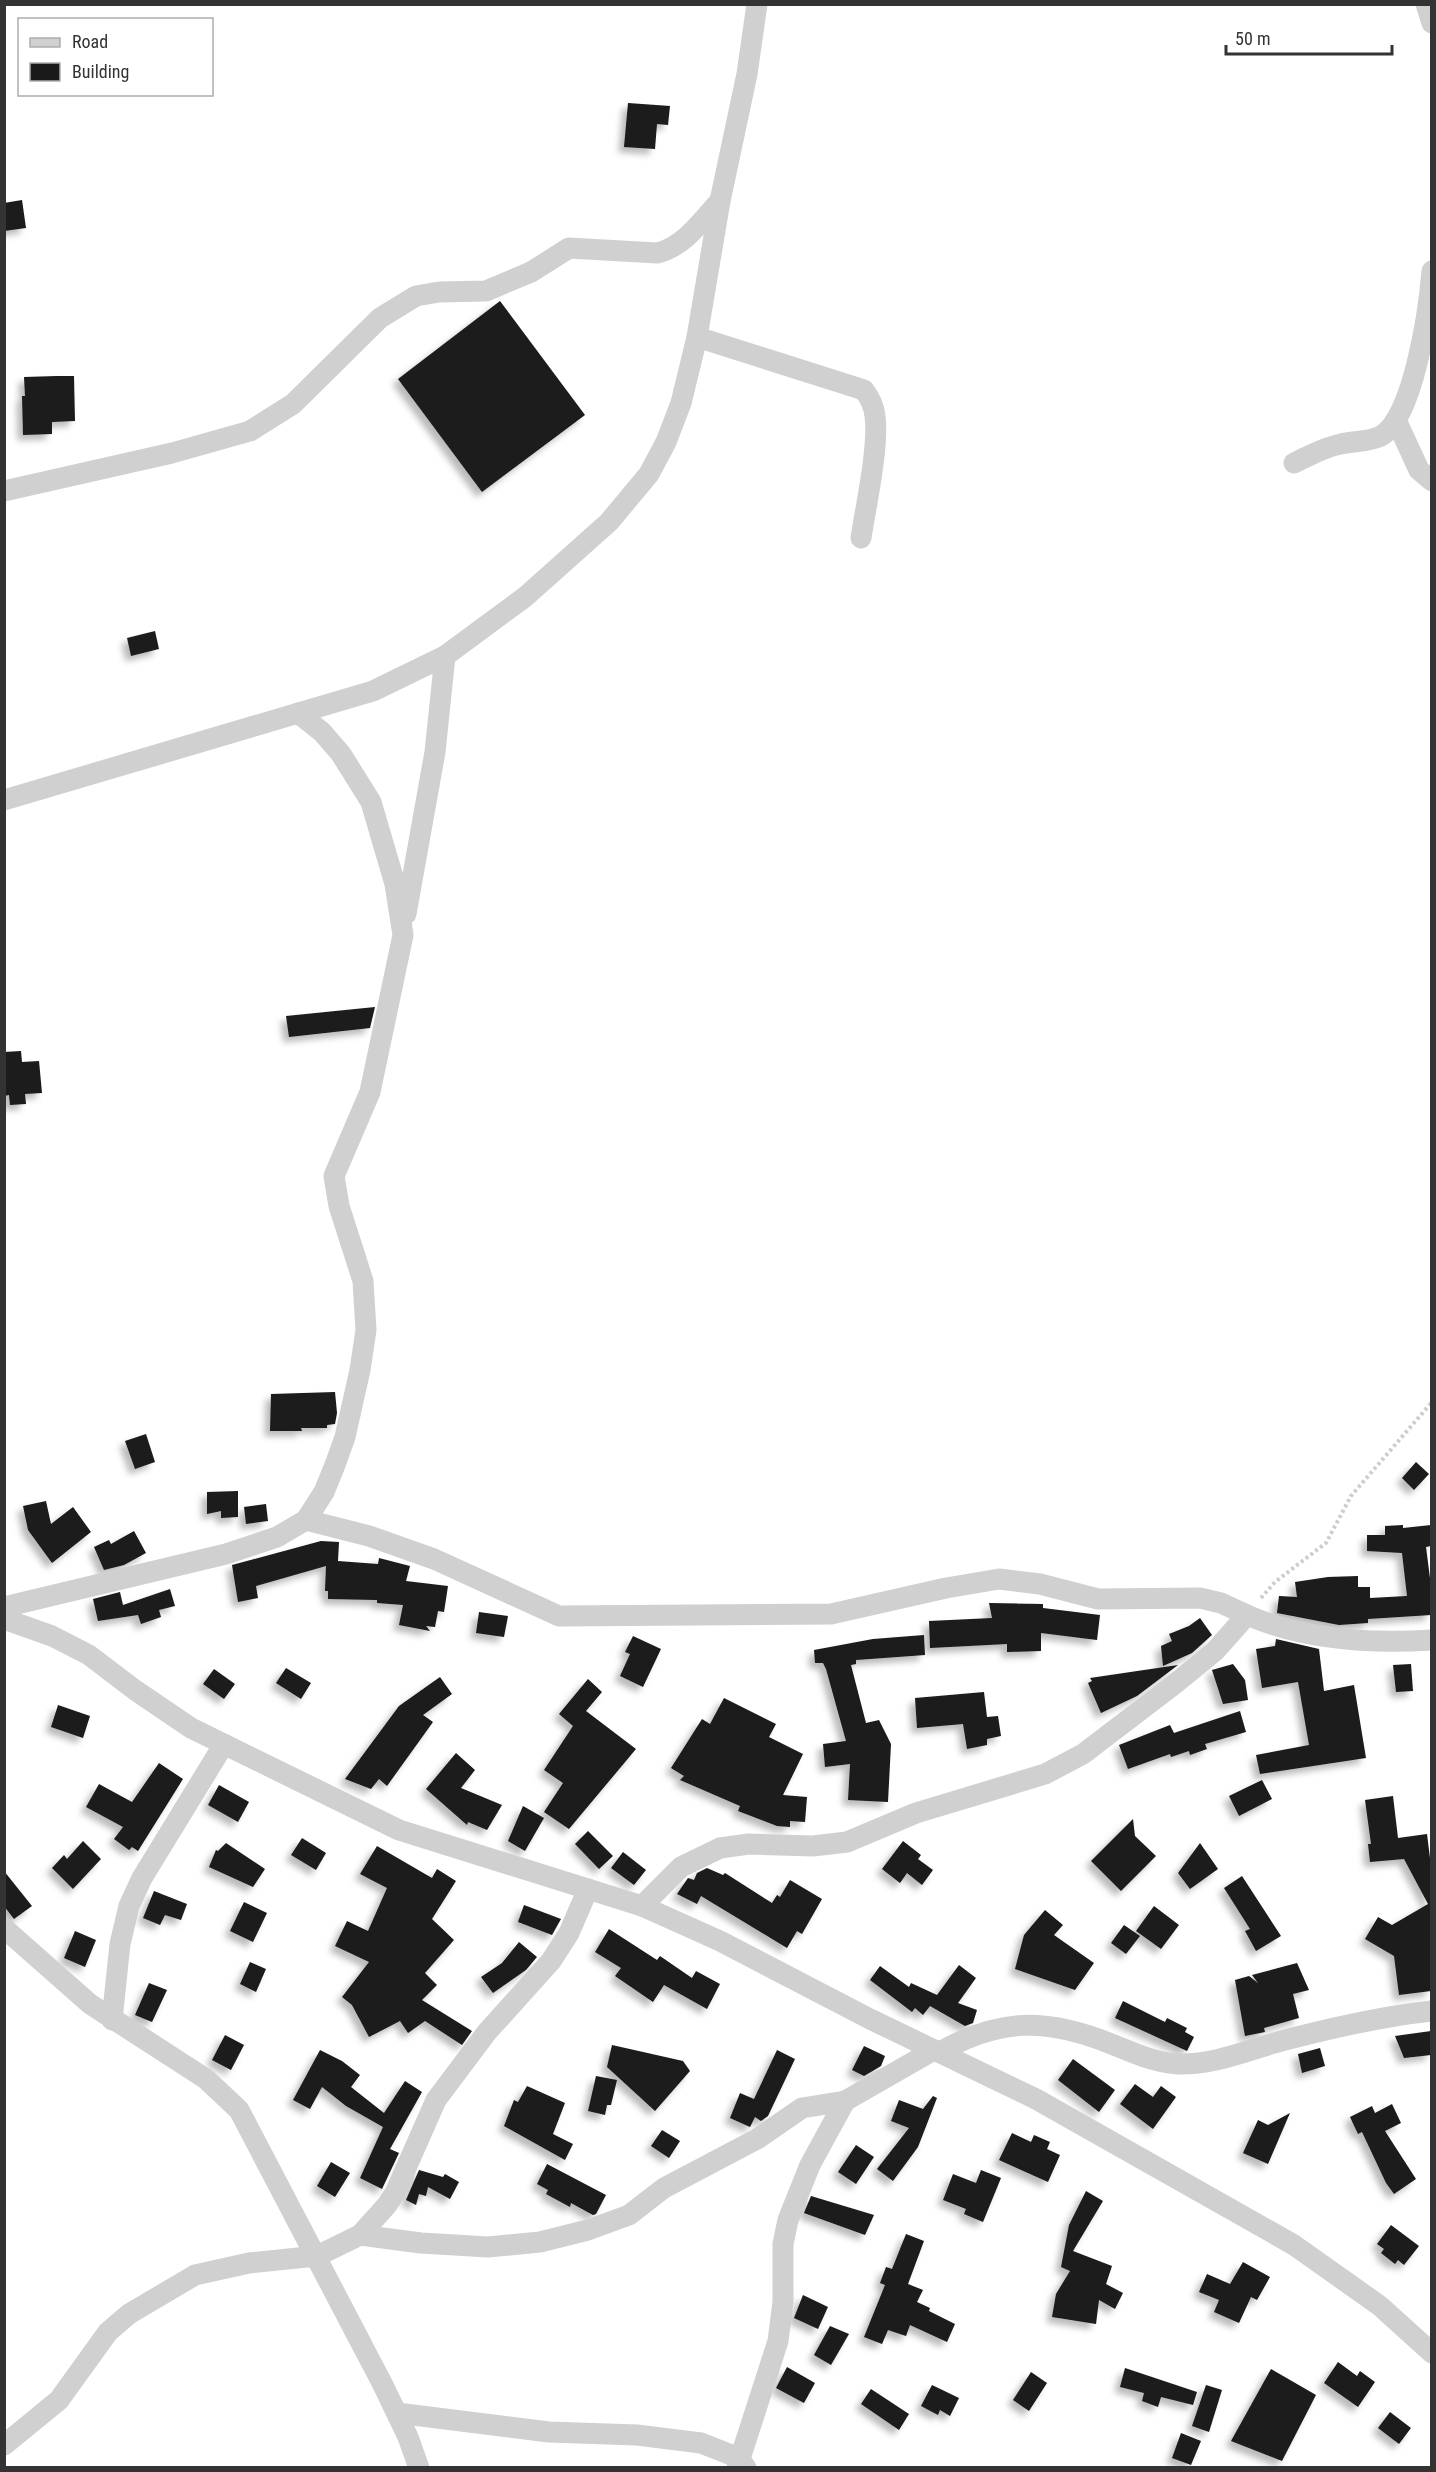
<svg xmlns="http://www.w3.org/2000/svg" width="1436" height="2472" font-family="'Roboto Condensed',sans-serif">
<defs>
<filter id="shadow"><feDropShadow dx="-5.5" dy="5.5" stdDeviation="3" flood-color="#0004"/></filter>
</defs>
<rect width="100%" height="100%" fill="#fff"/>
<!-- building -->
<g fill="#1a1a1a" filter="url(#shadow)">
<path d="M628 103 670 106 668 125 657 124 655 149 624 147Z"/>
<path d="M22 200 26 228 4 231V203Z"/>
<path d="M500 301 585 415 482 492 398 379Z"/>
<path d="M57 376H74L75 421 52 422V434L23 435 22 396H25L24 377Z"/>
<path d="M155 631 159 649 131 656 127 638Z"/>
<path d="M375 1007 370 1028 289 1037 286 1016Z"/>
<path d="M21 1051 22 1062 39 1061 42 1093 25 1094 26 1104 10 1105 9 1095 4 1096V1052Z"/>
<path d="M335 1392 337 1413 335 1424 327 1425V1428H301L302 1431H270L271 1394Z"/>
<path d="M146 1434 155 1462 135 1469 125 1441Z"/>
<path d="M1416 1462 1429 1474 1414 1490 1402 1478Z"/>
<path d="M238 1491V1517L221 1518V1511L207 1514V1492Z"/>
<path d="M46 1501 51 1524 73 1507 91 1532 52 1563 28 1530 23 1506Z"/>
<path d="M266 1504 268 1521 246 1524 244 1507Z"/>
<path d="M1403 1525V1528L1431 1525V1546L1426 1547 1431 1586V1615L1368 1619V1623L1339 1625 1277 1613 1279 1596 1297 1597 1295 1582 1328 1577 1358 1576V1587H1370V1598L1407 1596 1402 1553 1367 1551V1535H1385V1526Z"/>
<path d="M134 1531 146 1553 124 1565 104 1570 94 1547 109 1540 111 1544Z"/>
<path d="M321 1541 339 1542 338 1561 378 1564 379 1558 410 1566 406 1581 448 1586 444 1612 438 1611 435 1627 426 1626 430 1631 399 1625 403 1605 377 1603V1600L328 1599V1591H325L326 1566 256 1586 258 1598 238 1602 232 1565Z"/>
<path d="M170 1589 175 1606 159 1610 161 1617 141 1624 138 1615 98 1621 93 1599 120 1592 123 1605Z"/>
<path d="M989 1603 1043 1604V1608L1100 1615 1097 1640 1041 1633V1651L1007 1652V1644L930 1648 929 1621 992 1618Z"/>
<path d="M479 1612 508 1616 504 1637 476 1633Z"/>
<path d="M1200 1618 1212 1635 1192 1653 1163 1666 1161 1646 1172 1641 1169 1634 1189 1626Z"/>
<path d="M924 1635 925 1655 856 1660V1664L851 1665 866 1723 879 1720 891 1744 888 1802 848 1800 850 1764 825 1767 823 1744 846 1741 826 1669 823 1663H815L814 1650 873 1639Z"/>
<path d="M633 1636 661 1649 643 1687 620 1676 630 1654 625 1652Z"/>
<path d="M1276 1639 1319 1649 1324 1691 1354 1685 1366 1758 1260 1774 1256 1755 1309 1745 1298 1682 1262 1688 1256 1649 1275 1646Z"/>
<path d="M1233 1664 1245 1680 1248 1700 1223 1704 1212 1670Z"/>
<path d="M1411 1664 1413 1691 1396 1692 1393 1665Z"/>
<path d="M1178 1665 1137 1696 1101 1713 1088 1683 1092 1681 1090 1678Z"/>
<path d="M286 1668 311 1683 301 1699 276 1683Z"/>
<path d="M214 1669 235 1684 224 1699 203 1684Z"/>
<path d="M440 1677 452 1694 423 1715 433 1722 387 1786 379 1779 371 1789 345 1779 399 1706Z"/>
<path d="M588 1679 602 1692 586 1711 636 1749 569 1829 544 1812 563 1783 544 1770 573 1726 559 1714Z"/>
<path d="M984 1692 987 1717 998 1716 1001 1736 987 1739V1745L967 1749 963 1724 917 1728 915 1698Z"/>
<path d="M724 1698 776 1724 769 1737 803 1754 783 1795 807 1797 805 1822 790 1821V1827L777 1826 738 1811 740 1806 680 1780 684 1776 671 1768 702 1719 710 1724Z"/>
<path d="M58 1705 90 1716 83 1738 51 1727Z"/>
<path d="M1240 1711 1246 1732 1205 1744 1207 1749 1190 1755 1189 1751 1171 1757 1170 1754 1128 1769 1119 1745 1170 1725 1174 1733Z"/>
<path d="M456 1753 475 1770 461 1788 502 1805 487 1830 468 1822 467 1825 426 1789Z"/>
<path d="M159 1763 183 1779 138 1851 132 1847 129 1850 114 1839 123 1827 86 1807 99 1784 132 1802Z"/>
<path d="M1262 1780 1272 1799 1239 1816 1229 1796Z"/>
<path d="M219 1785 249 1802 238 1822 208 1805Z"/>
<path d="M1393 1796 1398 1838 1427 1834 1431 1866V1991L1399 1995 1394 1956 1365 1939 1378 1917 1392 1925 1428 1904 1404 1859 1370 1862 1368 1844H1371L1365 1800Z"/>
<path d="M523 1806 544 1818 525 1851 508 1841Z"/>
<path d="M1133 1819 1135 1836 1156 1856 1121 1891 1091 1861Z"/>
<path d="M588 1831 613 1856 599 1869 575 1844Z"/>
<path d="M302 1838 326 1853 316 1870 291 1855Z"/>
<path d="M83 1841 101 1859 73 1889 52 1868 64 1855 67 1859Z"/>
<path d="M903 1841 921 1855 918 1859 933 1870 922 1885 907 1873 900 1883 882 1869Z"/>
<path d="M226 1843 265 1869 253 1887 209 1867 216 1850 218 1851Z"/>
<path d="M1200 1843 1218 1869 1190 1889 1178 1873Z"/>
<path d="M377 1846 432 1878 437 1869 456 1881 432 1919 454 1940 425 1973 437 1985 422 2000 472 2031 462 2045 425 2021 408 2033 400 2021 369 2037 352 2005 342 1997 369 1962 335 1946 347 1921 368 1931 387 1888 360 1874Z"/>
<path d="M623 1852 646 1870 634 1885 611 1868Z"/>
<path d="M707 1868 723 1875 725 1873 772 1903 777 1895 780 1897 790 1880 822 1899 802 1934 797 1931 787 1948 701 1896 697 1904 677 1894 688 1878 694 1880 697 1873Z"/>
<path d="M4 1871 32 1906 14 1919 4 1906Z"/>
<path d="M1242 1876 1281 1936 1256 1951 1245 1931 1250 1929 1224 1888Z"/>
<path d="M154 1891 187 1904 181 1920 165 1915 160 1925 143 1918Z"/>
<path d="M244 1902 267 1913 253 1942 230 1931Z"/>
<path d="M524 1905 561 1919 552 1935 518 1922Z"/>
<path d="M1154 1906 1179 1925 1161 1949 1136 1931Z"/>
<path d="M1045 1910 1063 1925 1054 1935 1094 1963 1075 1990 1015 1969 1024 1935Z"/>
<path d="M1124 1925 1140 1936 1126 1954 1111 1943Z"/>
<path d="M609 1929 657 1960 660 1956 692 1978 696 1971 720 1984 707 2009 664 1985 653 2002 615 1976 621 1968 595 1952Z"/>
<path d="M75 1931 96 1940 85 1967 64 1958Z"/>
<path d="M519 1942 537 1957 526 1970 493 1993 481 1977 502 1963Z"/>
<path d="M250 1962 266 1969 256 1992 240 1984Z"/>
<path d="M1297 1963 1309 1990 1293 1994 1299 2018 1264 2028 1265 2032 1245 2036 1235 1980 1249 1976 1258 1983 1252 1975Z"/>
<path d="M959 1965 976 1978 958 2003 977 2010 973 2023 965 2026 930 2006 923 2015 915 2008 912 2012 870 1980 880 1966 909 1987 911 1983 937 1995Z"/>
<path d="M149 1983 167 1990 152 2022 135 2015Z"/>
<path d="M1123 2001 1165 2022 1167 2018 1187 2028 1185 2032 1194 2037 1187 2051 1115 2018Z"/>
<path d="M1431 2031V2055L1404 2058 1395 2036Z"/>
<path d="M225 2035 244 2045 231 2070 212 2060Z"/>
<path d="M612 2045 683 2061 690 2071 655 2111 607 2067Z"/>
<path d="M864 2046 885 2056 881 2066 864 2076 852 2070Z"/>
<path d="M1320 2048 1325 2066 1302 2073 1298 2054Z"/>
<path d="M320 2050 342 2061 360 2075 351 2087 384 2113 405 2081 422 2092 390 2149 399 2153 382 2189 360 2178 383 2127 346 2106 322 2087 310 2109 293 2100Z"/>
<path d="M777 2050 795 2059 768 2116 761 2121 755 2117 750 2127 730 2118 740 2093 754 2099Z"/>
<path d="M1073 2059 1115 2090 1099 2112 1058 2080Z"/>
<path d="M596 2076 617 2080 611 2105H607L605 2115 588 2111Z"/>
<path d="M1135 2084 1153 2097 1161 2086 1176 2097 1153 2129 1120 2104Z"/>
<path d="M527 2086 565 2103 553 2134 573 2144 565 2160 504 2126 514 2100 518 2102Z"/>
<path d="M933 2096 937 2098 918 2147 893 2181 877 2169 909 2128 891 2121 899 2100 923 2109Z"/>
<path d="M1392 2104 1401 2123 1385 2131 1416 2179 1394 2194 1386 2183 1362 2132 1358 2134 1350 2117 1372 2106 1375 2113Z"/>
<path d="M1290 2113 1268 2164 1243 2153 1258 2120 1268 2125Z"/>
<path d="M662 2130 680 2141 669 2158 651 2146Z"/>
<path d="M1012 2133 1031 2142 1034 2135 1050 2142 1047 2149 1060 2155 1048 2182 999 2160Z"/>
<path d="M856 2145 874 2157 856 2184 838 2172Z"/>
<path d="M331 2162 350 2173 335 2197 317 2186Z"/>
<path d="M547 2164 606 2195 596 2214 593 2215 571 2203 570 2207 546 2194 548 2190 537 2184Z"/>
<path d="M419 2170 443 2177 445 2174 459 2182 450 2199 428 2187 426 2196 419 2194 416 2205 406 2200Z"/>
<path d="M981 2170 1001 2178 983 2222 964 2214 966 2209 943 2200 953 2174 976 2183Z"/>
<path d="M1086 2191 1103 2201 1073 2251 1112 2266 1106 2284 1123 2293 1115 2309 1099 2300 1096 2324 1052 2317 1056 2294 1070 2271 1061 2267 1069 2225Z"/>
<path d="M811 2196 874 2215 865 2235 804 2213Z"/>
<path d="M1391 2225 1419 2246 1404 2265 1398 2260 1395 2264 1381 2253 1384 2249 1377 2244Z"/>
<path d="M906 2234 924 2241 908 2284 923 2290 917 2302 930 2308 929 2311 955 2324 947 2342 910 2325 906 2336 888 2330 882 2344 864 2337 885 2285 880 2283 886 2267 892 2269Z"/>
<path d="M1243 2262 1270 2277 1257 2300 1251 2297 1239 2323 1214 2312 1219 2300 1199 2292 1207 2274 1230 2284Z"/>
<path d="M803 2295 828 2307 818 2329 794 2318Z"/>
<path d="M830 2326 849 2334 831 2365 814 2355Z"/>
<path d="M1338 2362 1357 2376 1360 2371 1375 2382 1358 2407 1324 2383Z"/>
<path d="M787 2367 815 2383 804 2403 776 2388Z"/>
<path d="M1125 2368 1197 2392 1193 2405 1161 2397 1158 2407 1142 2401 1144 2393 1120 2387Z"/>
<path d="M1271 2369 1316 2395 1282 2461 1231 2441Z"/>
<path d="M1031 2372 1047 2383 1029 2411 1013 2400Z"/>
<path d="M932 2385 959 2398 950 2416 940 2410 938 2415 921 2406Z"/>
<path d="M1206 2385 1222 2390 1209 2432 1192 2426Z"/>
<path d="M871 2389 909 2414 899 2430 861 2404Z"/>
<path d="M1390 2412 1411 2428 1399 2444 1378 2428Z"/>
<path d="M1181 2433 1201 2441 1191 2465 1172 2458Z"/>
</g>
<g fill="none" stroke-linecap="round" stroke-linejoin="round">
<!-- path -->
<path stroke="#cdcdcd" stroke-width="4" stroke-dasharray="3 3" stroke-linecap="butt" d="M1261 1598 1275 1582 1326 1543 1351 1496 1432 1402"/>
<!-- street -->
<g stroke="#d0d0d0" stroke-width="21">
<path d="M1426 4 1432 23"/>
<path d="M697 337 864 390C870 398 874 406 875 416 879 447 866 505 861 538"/>
<path d="M1396 420 1419 470 1432 481"/>
<path d="M1294 463C1309 456 1324 447 1341 444 1353 441 1370 442 1381 436 1414 418 1429 307 1432 271"/>
<path d="M4 491 172 453 250 431 293 404 380 318 416 296 439 292 486 291 531 272 569 248 657 253C684 247 702 220 720 201"/>
<path d="M298 713 322 732 341 754 371 802 395 884 403 935 370 1092 334 1176 339 1206 363 1281 366 1330 360 1370 345 1437 335 1465 324 1492 306 1520"/>
<path d="M4 800 373 691 445 656 525 597 609 522 649 474 666 442 681 403 697 337 720 201 747 74 757 4"/>
<path d="M406 914 435 752 445 656"/>
<path d="M4 1607 226 1554 277 1537 306 1520 369 1536 434 1559 559 1616 831 1614 946 1588 999 1579 1040 1584 1098 1599 1200 1598 1221 1603 1247 1615"/>
<path d="M4 1619 52 1636 89 1655 135 1690 191 1728 399 1830 642 1906 720 1941 870 2019 1036 2099 1294 2245 1380 2306 1432 2353"/>
<path d="M642 1906 681 1867 720 1848 749 1844 813 1846 847 1842 916 1813 1045 1774 1083 1754 1176 1683 1215 1651 1247 1615C1304 1640 1370 1644 1432 1640"/>
<path d="M4 1928 90 2004 206 2079 239 2110 383 2385 408 2437 419 2468"/>
<path d="M112 2020 120 1944 129 1906 142 1878 224 1744"/>
<path d="M940 2052C999 2018 1046 2018 1109 2043 1132 2052 1154 2063 1178 2064 1217 2065 1252 2048 1289 2039 1336 2027 1383 2016 1432 2011"/>
<path d="M360 2235 421 2243 488 2247 540 2242 588 2230 629 2215 664 2188 757 2139 802 2108 845 2101"/>
<path d="M397 2413 549 2432 637 2435 701 2443 739 2458 746 2468"/>
<path d="M4 2445 59 2400 108 2332 129 2314 195 2275 249 2263 317 2256 360 2235 387 2205 395 2193 436 2100 487 2032 551 1961 569 1933 588 1889"/>
<path d="M737 2468 778 2341 783 2302V2244L788 2220 810 2165 845 2101 934 2050"/>
</g>
</g>
<!-- border -->
<rect width="1436" height="2472" fill="none" stroke="#333333" stroke-width="12"/>
<!-- legend -->
<rect x="18" y="18" width="195" height="78" fill="#ffffff" stroke="#adadad" stroke-width="1.5"/>
<rect x="30" y="38" width="30" height="9" fill="#d0d0d0" stroke="#adadad" stroke-width="1.5"/>
<text x="72" y="48" font-size="18" fill="#333333">Road</text>
<rect x="30" y="63" width="30" height="18" fill="#1a1a1a" stroke="#adadad" stroke-width="1.5"/>
<text x="72" y="78" font-size="18" fill="#333333">Building</text>
<!-- scale -->
<path d="M1226 45v9h166v-9" fill="none" stroke="#333333" stroke-width="3"/>
<text x="1235" y="45" font-size="18" fill="#333333" stroke="#ffffff" stroke-width="4.5" paint-order="stroke">50 m</text>
</svg>
